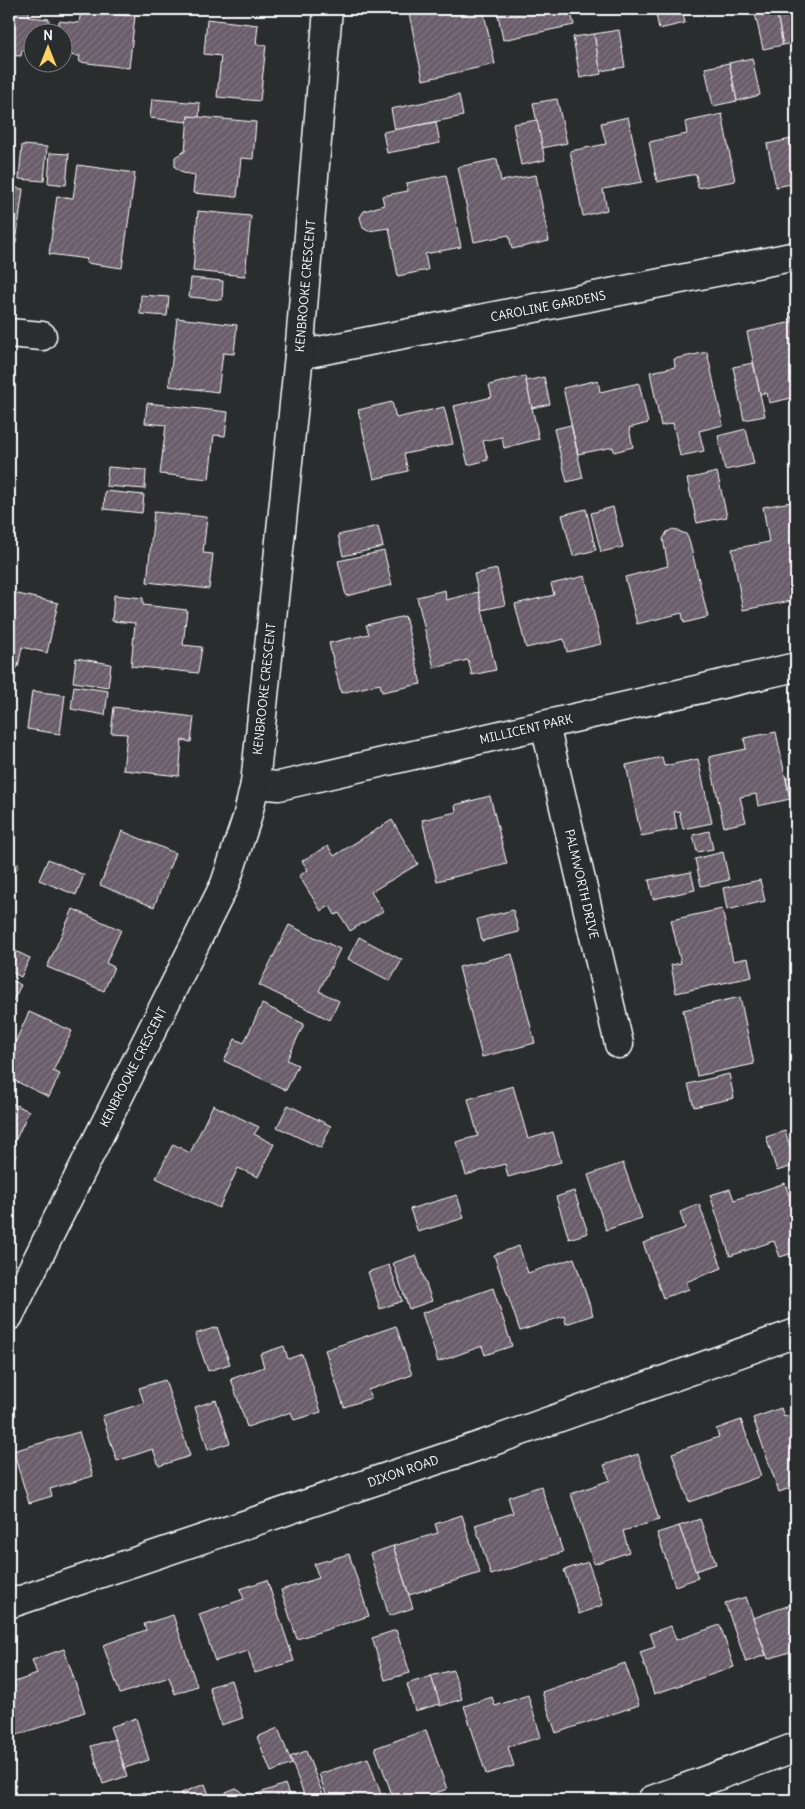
<svg xmlns="http://www.w3.org/2000/svg" width="805" height="1809" font-family="Delius,sans-serif">
<defs>
<pattern id="forest-crowns" width="20" height="18" patternUnits="userSpaceOnUse" patternTransform="scale(1.25)"><rect width="20" height="18" fill="#5d674e"/><path d="M2 6a3 3 0 1 1 6 0M12 15a3 3 0 1 1 6 0" fill="none" stroke="#757e69"/></pattern>
<pattern id="building-hatch" width="6" height="6" patternUnits="userSpaceOnUse" patternTransform="scale(1.25)"><rect width="6" height="6" fill="#6a5d6b"/><path d="M-1 1l2-2M0 6l6-6M5 7l2-2" fill="none" stroke="#807581"/></pattern>
</defs>
<rect width="100%" height="100%" fill="#2a2d2e"/>
<filter id="ink" filterUnits="userSpaceOnUse"><feTurbulence type="fractalNoise" baseFrequency=".02" numOctaves="2"/><feDisplacementMap in="SourceGraphic" scale="10" xChannelSelector="R" yChannelSelector="G"/><feConvolveMatrix kernelMatrix="1 2 1 2 8 2 1 2 1" color-interpolation-filters="sRGB"/></filter>
<g filter="url(#ink)">
<!-- forest -->
<path fill="url(#forest-crowns)" stroke="#aeb3a6" d="M9 864H19L9 886Z"/>
<!-- building -->
<g fill="url(#building-hatch)" stroke="#fff">
<path d="M9 9H29V17L49 19 48 32H32V51L22 50 21 56 9 55Z"/>
<path d="M408 9H483L495 64 423 80Z"/>
<path d="M497 9H570L574 25 503 40Z"/>
<path d="M616 9H639L617 13Z"/>
<path d="M655 9H682L685 23 659 29Z"/>
<path d="M731 9H754V11L732 15Z"/>
<path d="M754 9H776L783 45 763 49Z"/>
<path d="M776 9H796V42L783 45Z"/>
<path d="M81 11 135 16 129 68 79 62 80 56 62 55V32H58L59 21 79 23Z"/>
<path d="M207 19 258 25 256 44 266 45 260 101 217 97 221 56 204 54Z"/>
<path d="M619 30 625 67 600 71 594 34Z"/>
<path d="M594 34 601 74 580 78 573 37Z"/>
<path d="M752 58 760 95 737 101 729 63Z"/>
<path d="M729 63 737 101 713 106 705 68Z"/>
<path d="M459 95 463 116 395 130 391 109Z"/>
<path d="M152 99 200 103 199 118 188 116 187 122 150 118Z"/>
<path d="M557 99 567 143 542 148 533 103Z"/>
<path d="M722 114 735 181 698 188 696 174 657 182 649 142 687 134 685 122Z"/>
<path d="M188 116 256 122 253 159 241 158 237 197 193 193 195 175 183 173 175 167V157L185 151Z"/>
<path d="M628 117 642 182 603 189 607 210 583 216 570 151 606 144 601 123Z"/>
<path d="M537 120 545 160 521 165 513 124Z"/>
<path d="M436 122 440 143 387 153 383 132Z"/>
<path d="M796 138V183L776 187 767 144Z"/>
<path d="M22 145 47 147 44 181 19 179Z"/>
<path d="M50 153 69 154 66 185 48 183Z"/>
<path d="M497 159 501 181 536 175 549 241 512 249 509 235 474 242 458 167Z"/>
<path d="M78 165 135 173 122 268 86 263 87 259 49 254 57 196 73 198Z"/>
<path d="M446 175 461 247 425 254 428 270 398 276 389 228 368 231 363 228 360 217 364 211 384 205 382 196 408 191 407 183Z"/>
<path d="M9 187 23 189 16 243 9 242Z"/>
<path d="M198 211 251 216 245 276 193 271Z"/>
<path d="M191 278 223 281 222 300 189 297Z"/>
<path d="M141 295 169 297 167 316 140 314Z"/>
<path d="M796 315V397L769 403 767 393 760 394 747 332 792 322 791 317Z"/>
<path d="M177 318 237 325 234 354 223 353 218 392 169 386Z"/>
<path d="M707 352 723 425 699 431 704 451 680 456 673 423 661 426 650 372 675 367 674 359Z"/>
<path d="M753 363 765 416 744 420 733 367Z"/>
<path d="M525 376 539 439 504 448 502 437 483 441 488 460 468 465 454 406 492 397 489 385Z"/>
<path d="M544 377 550 404 532 408 526 381Z"/>
<path d="M598 380 600 392 639 383 648 423 629 428 633 447 614 452 613 447 578 454 563 388Z"/>
<path d="M392 402 396 418 444 407 453 444 404 454 408 471 374 479 358 410Z"/>
<path d="M147 403 228 412 225 436 214 435 209 479 160 474 166 425 145 423Z"/>
<path d="M571 425 583 478 567 482 554 429Z"/>
<path d="M746 429 754 464 725 470 718 436Z"/>
<path d="M108 467 146 470 145 489 106 486Z"/>
<path d="M717 472 727 517 697 523 687 479Z"/>
<path d="M105 491 144 495 142 513 104 509Z"/>
<path d="M791 502 796 531V600L743 610 732 549 769 542 763 507Z"/>
<path d="M613 507 623 547 601 552 591 513Z"/>
<path d="M586 509 596 550 573 556 562 515Z"/>
<path d="M154 512 207 517 203 553 213 554 209 589 147 582Z"/>
<path d="M378 526 383 547 343 556 338 535Z"/>
<path d="M673 529 686 534 689 540 708 617 684 623 682 613 637 624 625 577 668 566 663 539 667 532Z"/>
<path d="M384 551 392 585 346 596 338 561Z"/>
<path d="M497 569 505 605 482 610 474 574Z"/>
<path d="M585 576 601 644 567 652 564 639 526 648 515 604 554 595 551 584Z"/>
<path d="M445 590 446 600 478 592 496 670 472 675 468 660 434 668 417 597Z"/>
<path d="M9 592 58 603 47 653 22 647 18 667 11 672H9Z"/>
<path d="M114 595 143 598V605L187 610 183 645 202 647 198 673 131 666 135 623 112 621Z"/>
<path d="M405 616 421 684 382 692 380 684 341 693 329 643 369 634 366 625Z"/>
<path d="M76 658 111 664 108 687 73 682Z"/>
<path d="M74 686 108 691 105 715 71 709Z"/>
<path d="M32 691 65 695 60 734 27 729Z"/>
<path d="M114 707 194 717 191 742 182 740 179 776 123 770 127 734 111 733Z"/>
<path d="M776 732 790 799 758 806 756 794 740 797 746 822 724 827 709 757 746 749 744 738Z"/>
<path d="M662 757 664 766 698 759 712 823 683 829 679 811 674 812 677 829 641 836 626 765Z"/>
<path d="M796 776V816H794L786 778Z"/>
<path d="M490 796 507 864 437 881 422 820 456 812 455 805Z"/>
<path d="M392 820 418 864 371 892 383 911 350 931 339 913 335 915 330 906 321 911 299 876 308 870 302 861 328 846 334 856Z"/>
<path d="M122 831 175 853 154 907 100 885Z"/>
<path d="M709 831 713 849 697 852 693 835Z"/>
<path d="M723 852 729 880 701 886 695 859Z"/>
<path d="M48 859 84 875 76 895 39 880Z"/>
<path d="M691 872 695 890 653 899 649 880Z"/>
<path d="M760 880 765 901 727 910 723 888Z"/>
<path d="M73 909 121 930 106 963 114 967 104 991 47 967Z"/>
<path d="M722 909 733 961 748 958 752 977 676 993 671 965 681 963 671 920Z"/>
<path d="M513 910 519 932 482 941 477 919Z"/>
<path d="M289 925 340 949 319 991 339 1001 330 1020 259 985Z"/>
<path d="M359 937 402 960 390 981 348 959Z"/>
<path d="M9 948 30 958 21 977 9 971Z"/>
<path d="M512 954 535 1043 482 1057 459 967Z"/>
<path d="M9 979 21 985 12 1003 9 1001Z"/>
<path d="M740 997 754 1064 697 1076 683 1010Z"/>
<path d="M262 1004 304 1024 287 1060 298 1065 286 1090 224 1061 235 1039 244 1043Z"/>
<path d="M29 1012 72 1031 53 1071 60 1074 49 1097 9 1078V1050L11 1051Z"/>
<path d="M729 1074 734 1098 694 1107 688 1084Z"/>
<path d="M513 1086 528 1139 553 1132 561 1162 508 1177 505 1164 466 1175 456 1142 478 1136 468 1099Z"/>
<path d="M9 1102 29 1111 10 1152 16 1155 9 1171Z"/>
<path d="M213 1105 259 1127 254 1134 274 1144 258 1177 238 1168 219 1208 156 1178 173 1144 190 1153Z"/>
<path d="M288 1105 331 1126 321 1148 277 1127Z"/>
<path d="M785 1131 796 1165 777 1171 766 1137Z"/>
<path d="M796 1134V1150L792 1135Z"/>
<path d="M623 1163 642 1218 606 1230 588 1175Z"/>
<path d="M785 1183 796 1217V1252L780 1257 774 1241 730 1256 710 1195 730 1189 734 1200Z"/>
<path d="M574 1191 588 1233 569 1239 556 1197Z"/>
<path d="M457 1195 464 1218 418 1232 410 1209Z"/>
<path d="M699 1204 722 1268 686 1282 689 1289 663 1298 643 1243 685 1228 680 1212Z"/>
<path d="M519 1246 528 1273 574 1258 593 1315 566 1324 564 1316 520 1331 494 1255Z"/>
<path d="M416 1255 432 1301 409 1309 393 1263Z"/>
<path d="M389 1265 402 1301 380 1309 368 1272Z"/>
<path d="M493 1288 512 1346 485 1355 482 1346 438 1362 422 1313Z"/>
<path d="M396 1326 412 1375 368 1390 371 1398 344 1407 325 1350Z"/>
<path d="M217 1327 230 1364 208 1371 195 1334Z"/>
<path d="M284 1346 288 1359 302 1354 321 1412 294 1420 291 1412 247 1427 231 1379 264 1367 260 1354Z"/>
<path d="M165 1380 190 1456 159 1466 153 1449 117 1461 102 1416 144 1403 139 1388Z"/>
<path d="M216 1400 230 1443 208 1450 195 1407Z"/>
<path d="M781 1408 784 1417 796 1413V1486L779 1492 753 1418Z"/>
<path d="M741 1420 761 1476 689 1502 672 1453 719 1437 716 1429Z"/>
<path d="M79 1432 93 1476 50 1489 52 1496 29 1503 13 1451Z"/>
<path d="M638 1454 659 1520 623 1531 629 1552 594 1564 571 1494 610 1480 604 1465Z"/>
<path d="M541 1486 563 1552 491 1575 475 1525 513 1513 508 1497Z"/>
<path d="M462 1515 480 1573 409 1595 393 1546 438 1533 435 1524Z"/>
<path d="M700 1519 716 1564 695 1571 679 1526Z"/>
<path d="M679 1526 698 1578 675 1586 657 1533Z"/>
<path d="M393 1546 413 1608 389 1616 370 1554Z"/>
<path d="M349 1554 369 1616 297 1639 281 1590 319 1578 314 1564Z"/>
<path d="M588 1562 603 1605 579 1614 564 1570Z"/>
<path d="M267 1580 294 1661 255 1673 248 1651 215 1661 199 1614 244 1599 240 1589Z"/>
<path d="M746 1597 766 1655 746 1662 725 1603Z"/>
<path d="M796 1603V1650L768 1659 753 1618Z"/>
<path d="M173 1615 197 1686 175 1694 169 1677 120 1694 103 1645 146 1630 144 1624Z"/>
<path d="M720 1625 734 1667 654 1694 640 1652 655 1647 650 1633 671 1626 676 1640Z"/>
<path d="M396 1630 410 1673 385 1680 372 1638Z"/>
<path d="M64 1649 85 1712 14 1736 9 1719V1684L37 1674 32 1660Z"/>
<path d="M625 1663 639 1705 556 1733 542 1692Z"/>
<path d="M453 1670 462 1699 440 1706 431 1676Z"/>
<path d="M431 1676 440 1704 415 1711 407 1684Z"/>
<path d="M231 1680 243 1718 221 1725 209 1687Z"/>
<path d="M528 1695 541 1737 508 1747 514 1766 486 1774 464 1706 492 1697 495 1706Z"/>
<path d="M136 1718 149 1760 125 1768 110 1727Z"/>
<path d="M278 1728 292 1764 271 1772 257 1737Z"/>
<path d="M426 1730 447 1789 416 1800H394L375 1748Z"/>
<path d="M115 1739 127 1776 103 1784 91 1746Z"/>
<path d="M306 1751 324 1797 314 1800H306L290 1757Z"/>
<path d="M368 1758 383 1800H328L319 1774Z"/>
<path d="M205 1784 211 1800H184L181 1793Z"/>
<path d="M285 1784 291 1800H255L254 1795Z"/>
<path d="M236 1788 241 1791 246 1800H225L226 1792Z"/>
<path d="M144 1792 147 1800H121Z"/>
</g>
<g fill="none" stroke-linecap="round" stroke-linejoin="round">
<defs>
<g id="minor">
<path d="M9 333 42 336"/>
<path d="M299 355 796 256"/>
<path d="M545 725 619 1044"/>
<path d="M255 784 279 786 796 667"/>
<path d="M9 1316 225 884 247 818 255 784 299 355 328 9"/>
<path d="M9 1604 482 1445 796 1333"/>
<path d="M652 1800 796 1747"/>
</g>
</defs>
<!-- minor casing -->
<use href="#minor" stroke="#fff" stroke-width="31"/>
<!-- minor -->
<use href="#minor" stroke="#2a2d2e" stroke-width="28"/>
</g>
</g>
<g text-anchor="middle" dominant-baseline="central" stroke-width="4" stroke-linejoin="round" paint-order="stroke">
<!-- street labels -->
<g font-size="12" fill="#fff" stroke="#2a2d2e">
<text transform="translate(305 286) rotate(-85)">KENBROOKE CRESCENT</text>
<text transform="translate(548 306) rotate(-11)">CAROLINE GARDENS</text>
<text transform="translate(264 689) rotate(-84)">KENBROOKE CRESCENT</text>
<text transform="translate(526 729) rotate(-13)">MILLICENT PARK</text>
<text transform="translate(582 884) rotate(77)">PALMWORTH DRIVE</text>
<text transform="translate(133 1067) rotate(-63)">KENBROOKE CRESCENT</text>
<text transform="translate(403 1471) rotate(-19)">DIXON ROAD</text>
</g>
</g>
<!-- margin -->
<rect width="805" height="1809" fill="none" stroke="#2a2d2e" stroke-width="30"/>
<rect x="15" y="15" width="775" height="1779" fill="none" stroke="#fff" stroke-width="2" filter="url(#ink)"/>
<!-- north arrow -->
<g transform="translate(48 48)"><circle r="24" fill="#2a2d2e" stroke="#7f8182"/>
<path d="M0-4L9 19L0 12L-9 19Z" fill="#ffd166"/>
<text y="-8" font-size="14" font-weight="bold" text-anchor="middle" fill="#ffffff">N</text>
</g>
</svg>
